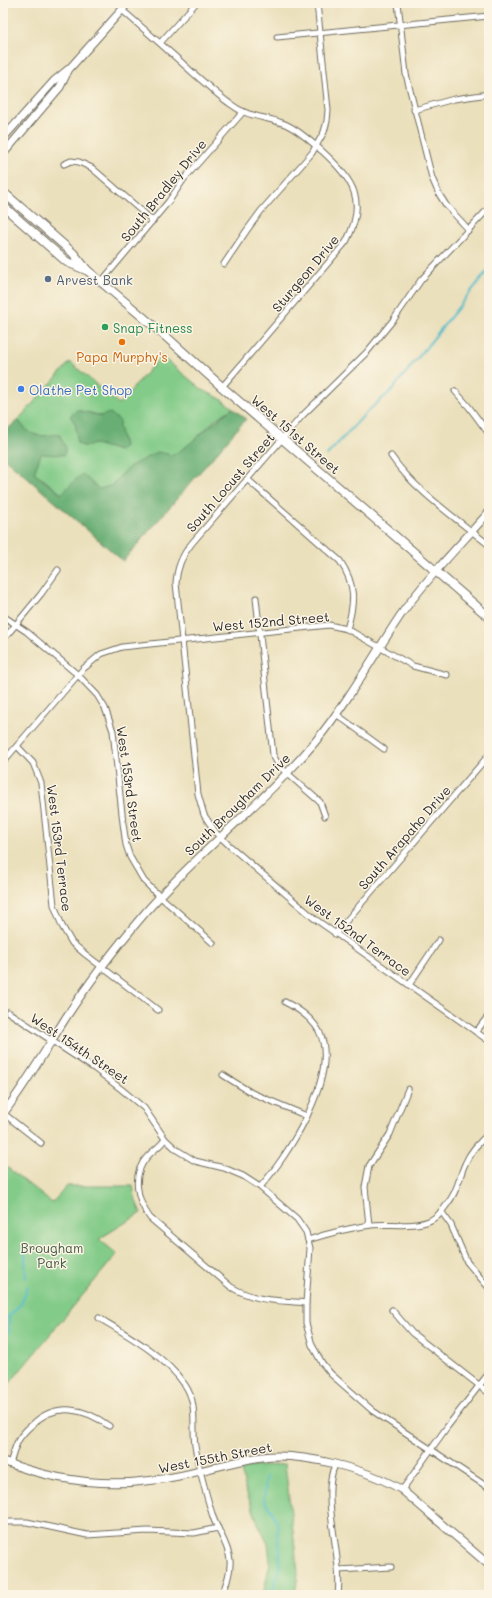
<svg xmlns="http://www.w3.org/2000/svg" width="492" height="1598" font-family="Mali,sans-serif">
<rect width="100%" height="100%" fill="#fcf5e5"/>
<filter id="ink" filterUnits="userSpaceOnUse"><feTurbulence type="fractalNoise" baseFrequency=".025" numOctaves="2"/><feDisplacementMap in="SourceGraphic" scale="8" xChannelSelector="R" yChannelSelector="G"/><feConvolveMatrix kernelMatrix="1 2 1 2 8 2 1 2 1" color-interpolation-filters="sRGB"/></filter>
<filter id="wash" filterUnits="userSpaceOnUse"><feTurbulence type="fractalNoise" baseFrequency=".012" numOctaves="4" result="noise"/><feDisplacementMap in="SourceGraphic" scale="16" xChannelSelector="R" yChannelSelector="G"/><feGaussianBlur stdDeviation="0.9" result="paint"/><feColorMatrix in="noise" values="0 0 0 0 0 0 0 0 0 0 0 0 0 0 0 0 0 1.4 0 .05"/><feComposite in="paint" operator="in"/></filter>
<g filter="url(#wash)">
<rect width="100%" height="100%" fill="#ebe0bc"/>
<!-- green -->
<g fill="#82cb88" stroke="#567b5a" fill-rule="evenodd">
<path d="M161 356 203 390 221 399 233 408 216 419 188 446 173 455 129 467 111 486 99 489 82 475 62 494 34 472 41 454 40 437 25 430 18 420 70 362 119 404ZM88 412 101 416 119 427 124 446 119 451 96 444 83 446 77 443 76 425Z"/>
<path d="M3 1164 52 1203 67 1186H133L136 1201 141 1213 99 1239 117 1254 3 1391Z"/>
<path d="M285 1464 298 1573 295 1595H263L270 1562 268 1543 258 1523 246 1491 241 1470 250 1467Z"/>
</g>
<!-- forest -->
<g fill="#69af74" stroke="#4a6d50">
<path d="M233 408 246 419 123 561 3 457V433L18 420C32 438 38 437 59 434L66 448 64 455 41 454 34 473 61 494 82 474 99 489 111 486 129 467 157 452 173 455C196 442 210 423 233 408Z"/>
<path d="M77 410 101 416 110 413 120 421 119 427 124 446 119 451 96 444 83 446 77 443 76 425 70 416Z"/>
</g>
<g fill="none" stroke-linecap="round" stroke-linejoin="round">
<!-- stream -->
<g stroke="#50bccb" stroke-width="2">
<path d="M327 455 367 412 392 390 489 269"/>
<path d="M23 1245 25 1256 26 1278"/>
<path d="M3 1377 8 1353 5 1340 9 1330V1316C19 1308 25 1300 27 1286"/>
<path d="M266 1477 264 1500 268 1507 272 1511 278 1526 277 1535 280 1551 279 1574 274 1584 272 1595"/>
</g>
</g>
</g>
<g filter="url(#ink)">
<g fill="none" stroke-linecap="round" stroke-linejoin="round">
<defs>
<g id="street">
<path d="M398 3 406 74 432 178 439 194 446 205 469 230"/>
<path d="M122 10C145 30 169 51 192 72 204 82 216 94 229 103 248 118 265 116 285 124 299 130 310 141 322 151 353 179 368 201 346 242L222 387"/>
<path d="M277 37 489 16"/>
<path d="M160 43 196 3"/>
<path d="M414 110 454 99 489 94"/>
<path d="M64 164 71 161 79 162 92 168 153 221"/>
<path d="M489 208 421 280 394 319 367 352 302 416 192 543C182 555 177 567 176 583L198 794 204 815 216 833 231 847 315 919 489 1041"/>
<path d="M224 264 247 230 261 211 312 153 324 132 327 121 328 110 317 3"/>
<path d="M101 282 169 201 184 179 243 112"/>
<path d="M455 391 469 407 489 434"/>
<path d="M391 456C414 490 457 519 489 545"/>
<path d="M247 479 340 561C356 585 355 602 347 629"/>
<path d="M256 598 273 755 279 766 320 802 325 816"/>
<path d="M3 616 27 632 78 675 97 695 105 708 113 731 123 823 126 845 130 857 144 881 155 892 213 943"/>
<path d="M3 640 41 594 58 570"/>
<path d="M336 714 384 749"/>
<path d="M17 746 33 763 41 783 54 905 62 926 72 943 85 954 158 1010"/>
<path d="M3 762 83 669 101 654 122 647 329 625 347 629 413 666 447 675"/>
<path d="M335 934 489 755"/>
<path d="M409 985 439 940"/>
<path d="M8 1012 95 1069 121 1089 144 1108 165 1139 177 1150 195 1161 224 1168 243 1176 260 1187 297 1219 306 1232 310 1248 306 1303V1323L312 1345 322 1363 331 1374 373 1411 489 1488"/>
<path d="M476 1032 489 1015"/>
<path d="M223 1075 252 1093 307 1116"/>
<path d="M3 1113 41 1143"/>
<path d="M165 1139C160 1147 153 1150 147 1157 131 1175 137 1200 150 1218L231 1287C257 1302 277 1300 306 1303"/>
<path d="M260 1187C288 1156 341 1074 319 1031 311 1017 299 1009 285 1002"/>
<path d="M441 1211 451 1225 467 1262 489 1288"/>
<path d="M369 1225 365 1187 369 1166 390 1134 408 1089"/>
<path d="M308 1240C329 1233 349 1228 371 1225 388 1223 415 1228 431 1220 438 1216 444 1209 448 1203 458 1191 459 1177 465 1164 470 1151 480 1142 489 1133"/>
<path d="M392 1310 412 1333 489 1393"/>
<path d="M99 1318C129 1336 164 1355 185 1385 198 1404 192 1425 195 1446 199 1470 206 1494 213 1517 218 1531 228 1544 230 1560 231 1572 226 1584 222 1595"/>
<path d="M10 1464C12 1457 14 1450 17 1443 20 1436 27 1429 33 1424 56 1402 85 1408 109 1426"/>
<path d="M335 1465C320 1497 343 1556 338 1595"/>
<path d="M402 1490 447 1427 489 1373"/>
<path d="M8 1522H27L87 1535 147 1531 194 1533 218 1528"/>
<path d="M339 1570 391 1567"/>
</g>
<g id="secondary">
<path d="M3 138 54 81 70 68 128 3"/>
<path d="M3 154 60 87 68 71"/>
<path d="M3 1114C26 1084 45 1051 65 1019 89 982 116 947 145 913 198 852 263 804 315 742 348 702 372 658 400 616 425 580 460 545 489 512"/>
<path d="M3 1461C51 1480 104 1487 155 1480 191 1476 226 1462 262 1457 302 1452 367 1469 402 1490L489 1565"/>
</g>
<g id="primary">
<path d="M3 192 73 253 87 270 163 334 222 387 489 617"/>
<path d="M3 206 67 262 86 270"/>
</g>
</defs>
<!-- street casing -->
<use href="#street" stroke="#6e6a5e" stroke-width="7"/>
<!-- secondary casing -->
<use href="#secondary" stroke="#6e6a5e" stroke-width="9"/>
<!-- primary casing -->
<use href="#primary" stroke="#6e6a5e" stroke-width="10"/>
<!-- street -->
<use href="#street" stroke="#fff" stroke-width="5"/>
<!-- secondary -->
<use href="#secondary" stroke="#fff" stroke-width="7"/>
<!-- primary -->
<use href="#primary" stroke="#fff" stroke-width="8"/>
</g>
</g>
<!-- markers -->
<circle fill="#5c6f8a" stroke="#fcf5e5" stroke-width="1.5" cx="48" cy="279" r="4"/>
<circle fill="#2e9e5b" stroke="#fcf5e5" stroke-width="1.5" cx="105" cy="327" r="4"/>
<circle fill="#e8710a" stroke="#fcf5e5" stroke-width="1.5" cx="122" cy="342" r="4"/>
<circle fill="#3f7fe0" stroke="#fcf5e5" stroke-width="1.5" cx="21" cy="389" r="4"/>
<g text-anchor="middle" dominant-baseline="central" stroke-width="3" stroke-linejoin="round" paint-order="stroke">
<!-- street labels -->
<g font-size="13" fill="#2b2b2b" stroke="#fcf5e5">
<text transform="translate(163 190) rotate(-51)">South Bradley Drive</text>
<text transform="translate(305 273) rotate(-50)">Sturgeon Drive</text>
<text transform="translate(296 434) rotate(41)">West 151st Street</text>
<text transform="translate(230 482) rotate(-49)">South Locust Street</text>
<text transform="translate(271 621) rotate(-5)">West 152nd Street</text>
<text transform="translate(130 784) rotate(82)">West 153rd Street</text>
<text transform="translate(237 804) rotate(-44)">South Brougham Drive</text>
<text transform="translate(404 837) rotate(-49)">South Arapaho Drive</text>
<text transform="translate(60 848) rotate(83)">West 153rd Terrace</text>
<text transform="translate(358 935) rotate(36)">West 152nd Terrace</text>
<text transform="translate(80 1048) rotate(34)">West 154th Street</text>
<text transform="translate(215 1457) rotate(-11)">West 155th Street</text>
</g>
<!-- service labels -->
<g font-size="13" fill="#4e5e75" stroke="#fcf5e5" text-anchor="start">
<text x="56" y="279">Arvest Bank</text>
</g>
<!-- leisure labels -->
<g font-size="13" fill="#27864d" stroke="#fcf5e5" text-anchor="start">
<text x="113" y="327">Snap Fitness</text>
</g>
<!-- food labels -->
<g font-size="13" fill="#c56008" stroke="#fcf5e5">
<text x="122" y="356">Papa Murphy's</text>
</g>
<!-- shop labels -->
<g font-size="13" fill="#366cbe" stroke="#fcf5e5" text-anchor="start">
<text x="29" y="389">Olathe Pet Shop</text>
</g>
<!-- park labels -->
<g font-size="13" fill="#455b47" stroke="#fcf5e5">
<text x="52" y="1247">Brougham<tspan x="52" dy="15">Park</tspan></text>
</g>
</g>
<!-- margin -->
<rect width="492" height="1598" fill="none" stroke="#fcf5e5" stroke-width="16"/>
</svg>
